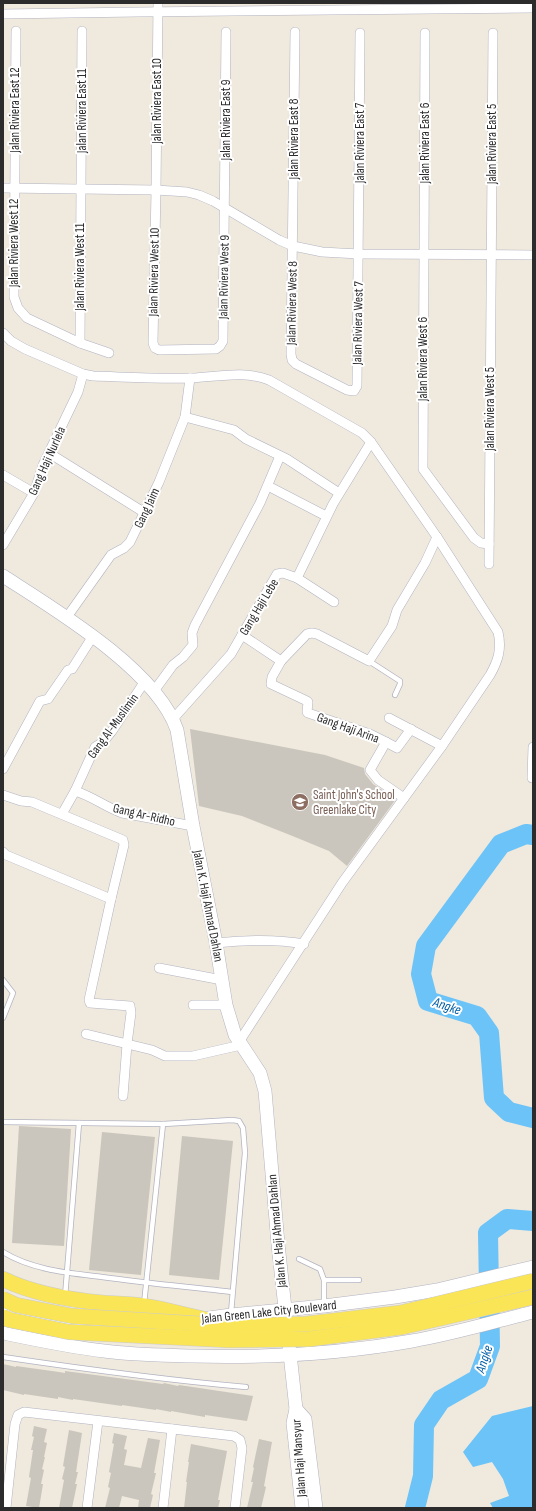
<svg xmlns="http://www.w3.org/2000/svg" width="536" height="1511" font-family="'Sofia Sans Condensed',sans-serif">
<rect width="100%" height="100%" fill="#efe9de"/>
<!-- water -->
<path fill="#6bc3f7" d="M533 1406V1508H493L490 1503 509 1496 503 1479 492 1462 473 1467 463 1452 492 1416Z"/>
<g fill="none" stroke-linecap="round" stroke-linejoin="round">
<!-- river -->
<g stroke="#6bc3f7" stroke-width="20">
<path d="M533 835 526 834 501 844 426 946 421 974 428 1001 477 1016 489 1033 494 1098 509 1112 533 1118"/>
<path d="M415 1508 423 1476 424 1425 441 1400 478 1379 490 1346 488 1233 507 1219 533 1221"/>
</g>
</g>
<!-- building -->
<g fill="#cac6bd">
<path d="M190 729 325 755 364 768 365 774 373 784 396 799 347 866 329 851 295 837 242 816 199 806Z"/>
<path d="M19 1126 71 1129 64 1246 12 1243Z"/>
<path d="M102 1132 155 1137 141 1275 89 1270Z"/>
<path d="M182 1136 233 1141 219 1280 169 1275Z"/>
<path d="M3 1364 16 1367V1366L59 1372 65 1373V1371L163 1384 164 1383 178 1386 179 1385 253 1396 247 1421 205 1415V1417L171 1411V1412L156 1409V1410L122 1405V1406L73 1399V1400L58 1397V1399L24 1394V1395L3 1390Z"/>
<path d="M34 1426 47 1429 44 1442 47 1443 44 1457H45L42 1469 44 1470 41 1484H43L39 1508 26 1506 31 1478 29 1477 33 1450H31L34 1437 32 1436Z"/>
<path d="M69 1430 82 1433 76 1472H78L75 1484H77L72 1508H59L64 1480 62 1479 65 1467 63 1466Z"/>
<path d="M114 1433 127 1436 124 1449 127 1450 124 1465 141 1468 148 1438 160 1440 154 1473H156L151 1494 153 1495 150 1508H138L139 1500 122 1496 119 1508H105L110 1488 108 1487 111 1473 109 1472 114 1444 112 1443Z"/>
<path d="M259 1439 272 1442 264 1486 266 1487 261 1508H247L253 1482H251L254 1468 253 1467Z"/>
<path d="M191 1444 227 1451 218 1500H220L218 1508H184L187 1482H186L189 1462H188Z"/>
</g>
<g fill="none" stroke-linecap="round" stroke-linejoin="round">
<defs>
<g id="lane">
<path d="M369 661 400 681V684L395 695"/>
<path d="M3 980 13 993 3 1018"/>
<path d="M3 1122 163 1124 232 1120 239 1121 243 1128 245 1153 231 1313"/>
<path d="M3 1252C32 1270 69 1273 102 1277 145 1283 189 1287 232 1292"/>
<path d="M299 1259 320 1269 324 1280V1304"/>
<path d="M324 1280H359"/>
<path d="M65 1297 79 1123"/>
<path d="M144 1304 163 1124"/>
<path d="M3 1357C84 1369 165 1380 246 1387"/>
</g>
<g id="street">
<path d="M158 3 156 190 153 343 155 348 159 350 216 349 220 346 223 341 226 32"/>
<path d="M3 14 139 12 533 8"/>
<path d="M16 31 14 297 18 308 27 318 80 343 109 353"/>
<path d="M295 32 291 354 292 360 296 364 347 390 354 391 357 386 360 33"/>
<path d="M425 33 423 469 474 538 481 543 489 544"/>
<path d="M3 188 156 190 187 192 199 195 213 201 279 240 293 246 322 252 359 254 533 255"/>
<path d="M3 333 11 341 25 349 83 374 93 376C126 377 158 379 191 378 218 377 243 370 269 380L362 433 371 442 437 537 498 632C502 649 498 661 490 675L442 746 342 883 239 1042"/>
<path d="M80 343 82 31"/>
<path d="M185 417 234 430 246 439 287 459 339 493"/>
<path d="M49 453 145 513"/>
<path d="M3 475 34 493"/>
<path d="M268 486 326 516"/>
<path d="M3 545 34 493 43 465 78 392 83 374"/>
<path d="M489 564 493 33"/>
<path d="M297 578 334 602"/>
<path d="M67 617 111 555 124 548 130 542 159 482 185 417 190 378"/>
<path d="M242 635 281 661 307 634 312 633 317 634 369 661 392 626 397 610 425 563 437 537"/>
<path d="M281 661 272 677 271 684 307 701 308 702 307 712 308 713 370 734 386 742 370 770 378 780 404 798"/>
<path d="M154 691 173 665 183 657 193 645 192 633 195 625 260 503 280 456"/>
<path d="M389 718 442 746"/>
<path d="M173 719 231 654 277 574 283 573 297 578 333 504 371 442"/>
<path d="M386 742 397 748 411 729"/>
<path d="M3 769 40 701 48 699 68 670 72 669 93 636"/>
<path d="M532 778 533 747"/>
<path d="M75 791C92 796 105 807 122 813L193 826"/>
<path d="M3 795 21 801 32 802 123 840 124 845 111 899 89 1000 90 1003 130 1006 131 1013 127 1044 123 1096"/>
<path d="M62 814 75 791 95 747 103 742 112 731 145 681"/>
<path d="M3 852 6 855 111 899"/>
<path d="M216 943C245 940 276 939 304 944"/>
<path d="M159 968 222 980"/>
<path d="M193 1005H226"/>
<path d="M86 1034 152 1050 165 1056H193L241 1045"/>
<path d="M6 1508 15 1424 18 1415 24 1412 234 1436 240 1440 242 1448 235 1508"/>
<path d="M87 1508 98 1421"/>
<path d="M163 1508 172 1429"/>
</g>
<g id="secondary">
<path d="M3 576C54 609 157 670 177 730L193 826 216 943 226 1005 235 1035 260 1073 265 1091 278 1244 296 1409 293 1423 302 1508"/>
<path d="M3 1309 58 1322 127 1328"/>
<path d="M195 1320 231 1315 324 1306 395 1297 437 1290 533 1267"/>
<path d="M3 1333C37 1340 70 1347 104 1351 134 1355 163 1355 192 1356 266 1358 339 1354 412 1341 453 1334 493 1322 533 1312"/>
<path d="M296 1409 305 1419 316 1508"/>
</g>
<path id="primary" d="M3 1279C34 1294 70 1300 104 1303 117 1304 131 1304 144 1306 164 1309 184 1315 204 1319"/>
</defs>
<!-- lane casing -->
<use href="#lane" stroke="#b2b3c1" stroke-width="6"/>
<!-- street casing -->
<use href="#street" stroke="#b2b3c1" stroke-width="10"/>
<!-- secondary casing -->
<use href="#secondary" stroke="#b2b3c1" stroke-width="14"/>
<!-- primary casing -->
<use href="#primary" stroke="#ccc" stroke-width="16"/>
<!-- lane -->
<use href="#lane" stroke="#fff" stroke-width="4.5"/>
<!-- street -->
<use href="#street" stroke="#fff" stroke-width="9"/>
<!-- secondary -->
<use href="#secondary" stroke="#fff" stroke-width="13"/>
<!-- primary -->
<use href="#primary" stroke="#fae557" stroke-width="15"/>
<defs>
<g id="primary-bridge">
<path d="M3 1299 16 1305 72 1316 232 1326 306 1324 400 1313 533 1281"/>
<path d="M3 1317 10 1320 69 1332 229 1340 309 1339 402 1327 533 1297"/>
</g>
</defs>
<!-- primary-bridge casing -->
<use href="#primary-bridge" stroke="#ccc" stroke-width="16" stroke-linecap="butt"/>
<!-- primary-bridge -->
<use href="#primary-bridge" stroke="#fae557" stroke-width="15"/>
</g>
<!-- icons -->
<defs>
<symbol id="school-disc" viewBox="-11 -11 22 22"><circle r="9.5" fill="#8d6e63" stroke="#fff"/><path d="M0-5L7-2L0 1L-7-2ZM-4 1L0 2.5L4 1V4Q0 6-4 4Z" fill="#fff"/></symbol>
</defs>
<g fill-rule="evenodd">
<use href="#school-disc" x="290" y="792" width="20" height="20"/>
</g>
<g text-anchor="middle" dominant-baseline="central" stroke-width="4" stroke-linejoin="round" paint-order="stroke">
<!-- street labels -->
<g font-size="13" fill="#2c2c2c" stroke="#fff">
<text transform="translate(157 101) rotate(-90)">Jalan Riviera East 10</text>
<text transform="translate(15 110) rotate(-90)">Jalan Riviera East 12</text>
<text transform="translate(82 111) rotate(-90)">Jalan Riviera East 11</text>
<text transform="translate(226 120) rotate(-90)">Jalan Riviera East 9</text>
<text transform="translate(294 139) rotate(-90)">Jalan Riviera East 8</text>
<text transform="translate(360 143) rotate(-90)">Jalan Riviera East 7</text>
<text transform="translate(425 143) rotate(-90)">Jalan Riviera East 6</text>
<text transform="translate(492 144) rotate(-90)">Jalan Riviera East 5</text>
<text transform="translate(14 243) rotate(-90)">Jalan Riviera West 12</text>
<text transform="translate(80 267) rotate(-90)">Jalan Riviera West 11</text>
<text transform="translate(154 272) rotate(-89)">Jalan Riviera West 10</text>
<text transform="translate(224 277) rotate(-89)">Jalan Riviera West 9</text>
<text transform="translate(292 303) rotate(-89)">Jalan Riviera West 8</text>
<text transform="translate(358 323) rotate(-89)">Jalan Riviera West 7</text>
<text transform="translate(423 359) rotate(-90)">Jalan Riviera West 6</text>
<text transform="translate(490 409) rotate(-90)">Jalan Riviera West 5</text>
<text transform="translate(47 461) rotate(-66)">Gang Haji Nurlela</text>
<text transform="translate(147 508) rotate(-65)">Gang Jaim</text>
<text transform="translate(259 607) rotate(-59)">Gang Haji Lebe</text>
<text transform="translate(113 726) rotate(-54)">Gang Al-Muslimin</text>
<text transform="translate(348 728) rotate(20)">Gang Haji Arina</text>
<text transform="translate(144 815) rotate(13)">Gang Ar-Ridho</text>
<text transform="translate(208 906) rotate(79)">Jalan K. Haji Ahmad Dahlan</text>
<text transform="translate(277 1231) rotate(-95)">Jalan K. Haji Ahmad Dahlan</text>
<text transform="translate(269 1312) rotate(-6)">Jalan Green Lake City Boulevard</text>
<text transform="translate(299 1458) rotate(-94)">Jalan Haji Mansyur</text>
</g>
<!-- education labels -->
<g font-size="13" fill="#785e54" stroke="#fff" text-anchor="start">
<text x="313" y="795">Saint John's School<tspan x="313" dy="15">Greenlake City</tspan></text>
</g>
<!-- water labels -->
<g font-size="14" font-style="italic" fill="#045fa8" stroke="#fff">
<text transform="translate(447 1006) rotate(19)">Angke</text>
<text transform="translate(484 1359) rotate(-72)">Angke</text>
</g>
</g>
<!-- border -->
<rect width="536" height="1511" fill="none" stroke="#2c2c2c" stroke-width="8"/>
</svg>
